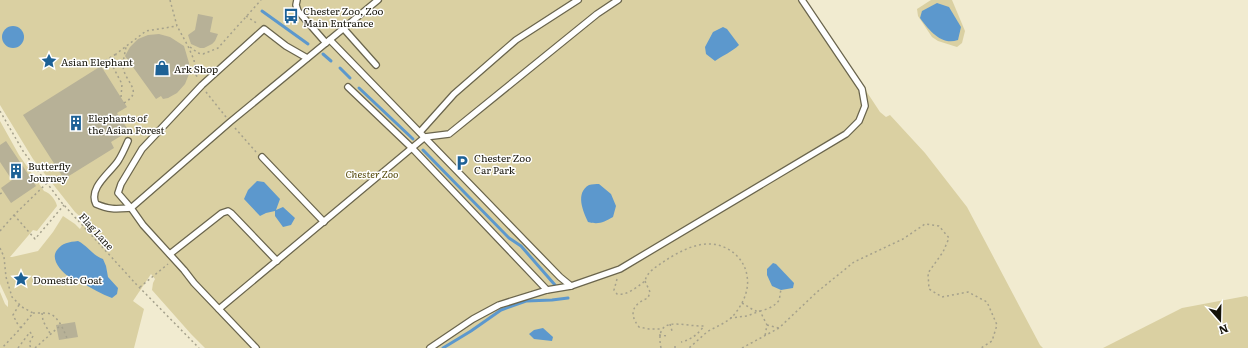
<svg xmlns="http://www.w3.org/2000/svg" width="1248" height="348" font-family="Literata,serif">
<rect width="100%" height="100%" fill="#f1ebd0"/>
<!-- green -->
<g fill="#dad0a2">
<path d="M0 0H806L880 112 886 117 890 115 925 153 967 207 1040 345 1043 348H205L191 334 152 290 153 283 155 279 151 274 133 301 144 309 134 348H0V292L5 304 8 307V301L0 284V121L19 155 44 191C50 193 56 200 57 206L37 231 33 230 10 257H12L38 251 53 232 63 216 75 224 80 229 85 221 75 212 33 159 0 105Z"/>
<path d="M931 0H952L965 31 962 43 957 47 938 41 932 37 918 16 917 9Z"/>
<path d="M1246 296 1248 297V348H1103L1182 308Z"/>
</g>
<!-- water -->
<g fill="#5c98cd">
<path d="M937 3 949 7 961 27 958 40C941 46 929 30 920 18L922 11Z"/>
<circle cx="13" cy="37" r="11"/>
<path d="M723 27 727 29 739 45C732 52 723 55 715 61L706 54 705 47 713 32Z"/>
<path d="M257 181 264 182 280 199 276 210 283 207 295 218 291 225 283 227 275 216V211L266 213 260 216 244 199 248 190Z"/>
<path d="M599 184 611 194 616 206 613 217C604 222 599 225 588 222 583 211 575 193 589 185 592 184 596 184 599 184Z"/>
<path d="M78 241C88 246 92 255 103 259L106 266 108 277 118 288 117 294 112 298C101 294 92 288 82 283 77 280 72 279 68 276 61 271 50 259 57 250 62 243 69 242 78 241Z"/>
<path d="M773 263 776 264 794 283 793 288 781 290 772 286 767 275V269Z"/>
<path d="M543 328 553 337 552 341 534 339 529 334 534 330Z"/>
</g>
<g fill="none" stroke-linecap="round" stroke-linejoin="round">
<!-- stream -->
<g stroke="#5c98cd" stroke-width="3">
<path d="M262 11 308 44"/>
<path d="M323 54 331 61"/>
<path d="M340 68 350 78"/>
<path d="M359 88 413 139"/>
<path d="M423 150 509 238 521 246 555 285"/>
<path d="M443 348 471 331 501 310 526 301 552 300 568 298"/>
</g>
</g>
<!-- building -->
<g fill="#b7b197">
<path d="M198 14 213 17 210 32 218 34 215 41 212 44 204 48H200L191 44 188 35 195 30Z"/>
<path d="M159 34 170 37 184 46 189 63V74L185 84 177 93 168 98 163 99 161 96 156 99 125 56 130 47 138 39 148 35Z"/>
<path d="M101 66 127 107 117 113 129 131 111 142 114 148 64 179 23 115Z"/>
<path d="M6 141 36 186 11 203 1 188 12 180 0 162V145Z"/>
<path d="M75 322 78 337 59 340 56 325Z"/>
</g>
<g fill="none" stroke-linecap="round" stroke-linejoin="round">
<defs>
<g id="service">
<path d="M297 0 296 5 298 11 326 43"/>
<path d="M344 29 376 65"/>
<path d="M330 40 560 277 571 286 620 269 846 134 859 121 865 106 862 89 802 0"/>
<path d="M348 87 413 149 547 290 571 286"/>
<path d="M420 132 454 94 516 40 578 0"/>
<path d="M128 141C125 148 122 155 118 161 110 173 88 188 96 204 110 210 116 209 131 208L230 122 378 0"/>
<path d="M262 157 324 222"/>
<path d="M170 254 222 213 228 211 231 213 277 261"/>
<path d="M219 309 425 137 449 134 597 14 618 0"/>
<path d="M256 348 194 283 184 270 143 225 131 208 118 193 121 184 142 149 202 85 264 29 286 46 307 58"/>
<path d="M430 348 473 319 499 305 547 290"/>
</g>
</defs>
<!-- service casing -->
<use href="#service" stroke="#6a654d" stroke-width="8"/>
<!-- path -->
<g stroke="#a5a18c" stroke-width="1.5" stroke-dasharray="2 3" stroke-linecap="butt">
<path d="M170 0 177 26 188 46 194 60 196 75 198 78"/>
<path d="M246 16 258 24"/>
<path d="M190 47 198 53 203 54 218 48 261 0"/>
<path d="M106 60 112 65"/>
<path d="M101 63 116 54"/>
<path d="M206 92 226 117"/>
<path d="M121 97 122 84 112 65 116 54 146 31 177 26"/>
<path d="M124 103C145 91 124 82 123 66 123 60 125 53 126 47"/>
<path d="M0 111 23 151 62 203 136 284 199 348"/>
<path d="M235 128 256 152"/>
<path d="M0 194 3 192"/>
<path d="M14 215 35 239 64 205"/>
<path d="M0 231 14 215 47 183"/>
<path d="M0 248 4 257 6 277 12 297 22 307 33 313 20 329 2 348"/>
<path d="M617 279 614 290 617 294C627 296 637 287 645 281 647 271 658 266 666 260 679 252 695 243 711 244 729 245 745 259 747 276 750 291 741 308 731 318 724 324 715 327 707 332 701 337 695 343 689 348"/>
<path d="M645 281 650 292 648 298C633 304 628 313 639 327L649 329H662"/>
<path d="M140 287 168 264"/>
<path d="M742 303C747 306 751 309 756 311 763 312 776 306 779 300 780 297 780 293 781 290"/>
<path d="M19 305 13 315 17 323 21 328"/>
<path d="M33 313C37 313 42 313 47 313 58 315 63 329 67 338"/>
<path d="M42 313 43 321 51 335"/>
<path d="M730 318 747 316 760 311 767 325 765 336"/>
<path d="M670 324 672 331"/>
<path d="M767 325 779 328"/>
<path d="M659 335 667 336"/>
<path d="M675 346V348"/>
<path d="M18 348 30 332 33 336C31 340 28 343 31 348"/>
<path d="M35 348 61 325"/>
<path d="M661 348C654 313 683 327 704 326 698 334 691 340 681 342"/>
<path d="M742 348 779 328 817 292 854 262 903 239 925 224 939 226 949 238 943 252 928 273 929 289 942 297 968 292 987 302 997 325 992 341 981 348"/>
</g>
<!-- service -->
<use href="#service" stroke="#fff" stroke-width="5.5"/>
</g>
<!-- icons -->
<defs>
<symbol id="bus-bare" viewBox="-9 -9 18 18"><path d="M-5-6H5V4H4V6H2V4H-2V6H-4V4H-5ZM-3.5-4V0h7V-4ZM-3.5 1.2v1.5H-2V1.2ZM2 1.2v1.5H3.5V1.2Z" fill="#1d6196" stroke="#fff" stroke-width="2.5" paint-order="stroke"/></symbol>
<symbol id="sight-bare" viewBox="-9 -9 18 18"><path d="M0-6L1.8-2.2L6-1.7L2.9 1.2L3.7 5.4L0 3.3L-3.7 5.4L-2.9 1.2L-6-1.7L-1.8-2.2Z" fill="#1d6196" stroke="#fff" stroke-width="2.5" paint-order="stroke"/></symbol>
<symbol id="shop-bare" viewBox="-9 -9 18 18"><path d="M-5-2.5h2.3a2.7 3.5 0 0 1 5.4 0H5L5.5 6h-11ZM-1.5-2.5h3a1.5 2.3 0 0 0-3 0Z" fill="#1d6196" stroke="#fff" stroke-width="2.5" paint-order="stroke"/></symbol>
<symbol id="building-bare" viewBox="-9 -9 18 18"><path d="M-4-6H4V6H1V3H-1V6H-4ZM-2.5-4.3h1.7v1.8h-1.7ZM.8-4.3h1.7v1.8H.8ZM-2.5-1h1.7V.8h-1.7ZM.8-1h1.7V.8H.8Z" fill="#1d6196" stroke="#fff" stroke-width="2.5" paint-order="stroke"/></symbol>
<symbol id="parking-bare" viewBox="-9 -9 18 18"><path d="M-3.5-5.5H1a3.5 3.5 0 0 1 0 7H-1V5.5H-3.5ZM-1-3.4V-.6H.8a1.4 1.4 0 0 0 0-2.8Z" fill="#1d6196" stroke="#fff" stroke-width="2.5" paint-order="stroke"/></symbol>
</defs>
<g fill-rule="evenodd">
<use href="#bus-bare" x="280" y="5" width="22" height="22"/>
<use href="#sight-bare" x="38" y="50" width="22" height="22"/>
<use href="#shop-bare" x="151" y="57" width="22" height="22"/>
<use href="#building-bare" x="65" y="112" width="22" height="22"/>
<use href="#parking-bare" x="451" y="152" width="22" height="22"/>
<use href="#building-bare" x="5" y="160" width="22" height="22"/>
<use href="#sight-bare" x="10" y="268" width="22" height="22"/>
</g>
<g text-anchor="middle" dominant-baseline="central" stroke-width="3" stroke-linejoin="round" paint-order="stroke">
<!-- poi labels -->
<g font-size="10" fill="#141208" stroke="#fff" text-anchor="start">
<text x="303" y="10">Chester Zoo, Zoo<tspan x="303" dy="12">Main Entrance</tspan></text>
<text x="61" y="61">Asian Elephant</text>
<text x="174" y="68">Ark Shop</text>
<text x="88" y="117">Elephants of<tspan x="88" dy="12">the Asian Forest</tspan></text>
<text x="474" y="157">Chester Zoo<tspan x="474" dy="12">Car Park</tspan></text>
<text x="28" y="165">Butterfly<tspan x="28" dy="12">Journey</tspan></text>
<text x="33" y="279">Domestic Goat</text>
</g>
<!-- park labels -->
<g font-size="10" font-style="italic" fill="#544808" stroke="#fff">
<text x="372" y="173">Chester Zoo</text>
</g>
<!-- street labels -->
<g font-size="10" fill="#141208" stroke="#fff">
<text transform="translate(97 231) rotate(48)">Flag Lane</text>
</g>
</g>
<!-- north arrow -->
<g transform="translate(1220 320) rotate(160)" stroke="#ffffff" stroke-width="3" paint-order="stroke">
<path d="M0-3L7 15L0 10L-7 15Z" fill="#141208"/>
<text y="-6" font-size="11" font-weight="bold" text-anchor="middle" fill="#141208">N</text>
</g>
</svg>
